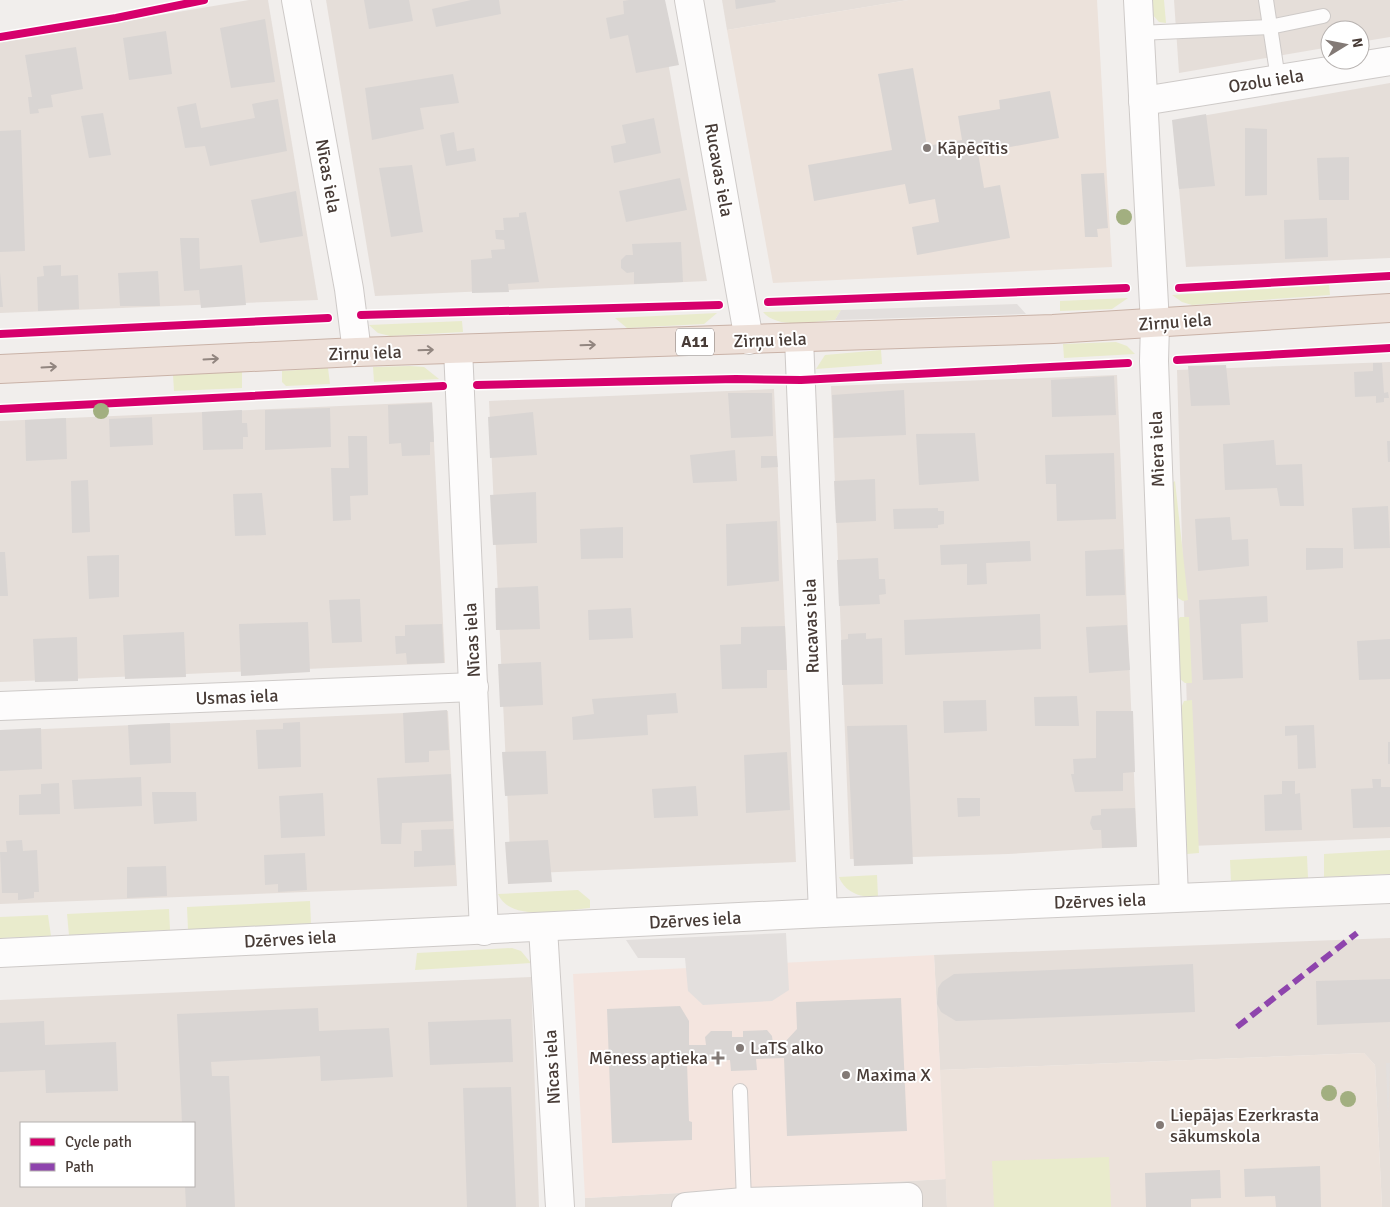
<svg xmlns="http://www.w3.org/2000/svg" width="1390" height="1207" font-family="Signika,sans-serif">
<rect width="100%" height="100%" fill="#f1eeec"/>
<!-- residential -->
<g fill="#e5ded9" fill-rule="evenodd">
<path d="M249 0H268L318 300 0 313V42Z"/>
<path d="M326 0H657L707 281 375 296Z"/>
<path d="M722 0H908L727 30Z"/>
<path d="M1174 0H1390V37L1360 42V30H1330V47L1179 73Z"/>
<path d="M1390 83V258L1186 267 1173 121Z"/>
<path d="M1390 362V838L1191 846 1177 370Z"/>
<path d="M1117 375 1137 846 1008 854 850 859 831 386Z"/>
<path d="M774 389 796 862 511 874 489 401Z"/>
<path d="M432 402 445 663 0 682V421Z"/>
<path d="M448 711 457 886 0 904V731Z"/>
<path d="M1390 938V1207H1382L1375 1065 1364 1053 940 1070 934 955Z"/>
<path d="M531 977 539 1207H0V1000ZM21 1123H194V1186H21Z"/>
<path d="M946 1179 947 1207H585V1198Z"/>
</g>
<!-- commercial -->
<path fill="#f4e5df" d="M934 955 946 1179 585 1198 573 974Z"/>
<!-- education -->
<g fill="#ece2db">
<path d="M908 0H1097L1112 267 773 283 727 30Z"/>
<path d="M1364 1053 1375 1065 1382 1207H947L940 1070Z"/>
</g>
<!-- green -->
<g fill="#e9ebcc">
<path d="M1152 0H1164L1166 23 1159 22 1152 14Z"/>
<path d="M1329 285 1330 295 1192 305 1182 302 1172 295Z"/>
<path d="M1128 298 1112 309 1060 311V301Z"/>
<path d="M841 310 835 320C814 321 778 330 763 312Z"/>
<path d="M717 313 704 324 627 328 615 318Z"/>
<path d="M462 321 463 332 390 336 378 333 369 325Z"/>
<path d="M1116 342 1127 346 1135 354 1064 358 1063 344Z"/>
<path d="M881 350 882 364 816 369 825 355Z"/>
<path d="M410 366 424 367 439 379 374 382 373 367Z"/>
<path d="M328 368 330 384 286 386 282 382V371Z"/>
<path d="M242 370V388L174 391 173 375Z"/>
<path d="M1175 481 1188 600 1183 601 1178 598 1175 589 1171 484Z"/>
<path d="M1180 617H1189L1192 683H1185L1180 679 1177 622Z"/>
<path d="M1192 700 1199 853 1187 854 1181 708 1184 701Z"/>
<path d="M1390 850V874L1324 877V854Z"/>
<path d="M1307 856 1308 878 1231 882 1230 860Z"/>
<path d="M877 875 878 897C862 898 845 893 839 877Z"/>
<path d="M578 890 590 900V908C564 910 510 923 498 894Z"/>
<path d="M310 901 311 924 188 930 187 907Z"/>
<path d="M169 909 170 930 69 935 67 914Z"/>
<path d="M48 915 51 936 0 938V917Z"/>
<path d="M512 948 521 951 531 963 415 970 417 953Z"/>
<path d="M1109 1157 1111 1207H994L992 1161Z"/>
</g>
<!-- parking -->
<g fill="#e3dfdd">
<path d="M1017 304 1026 314 835 320 841 310Z"/>
<path d="M786 933 789 990 772 1001 703 1005 688 991 685 958H638L626 940Z"/>
<path d="M1386 1063H1390L1388 1120V1119Z"/>
</g>
<!-- building -->
<g fill="#d9d5d3">
<path d="M364 0H409L413 21 369 29Z"/>
<path d="M471 0H499L501 14 436 27 432 9Z"/>
<path d="M629 0H665L679 65 636 73 628 35 610 39 606 18 624 14 623 1Z"/>
<path d="M735 0H775L776 2 736 9Z"/>
<path d="M265 19 275 82 231 88 220 28Z"/>
<path d="M166 31 172 74 129 80 123 38Z"/>
<path d="M76 47 83 89 51 95 53 107 38 109 39 113 30 114 28 97H32L25 55Z"/>
<path d="M913 68 927 146 962 140 958 116 1000 109 999 100 1050 91 1059 138 978 153 984 188 1000 185 1010 238 917 255 912 227 939 222 935 199 909 204 905 184 814 201 808 165 892 150 878 74Z"/>
<path d="M453 74 459 103 420 108 424 129 372 140 365 88Z"/>
<path d="M278 99 287 151 210 166 205 146 185 148 177 107 196 103 201 128 255 118 252 104Z"/>
<path d="M103 113 111 155 89 158 81 116Z"/>
<path d="M1206 114 1215 186 1179 189 1172 120Z"/>
<path d="M654 118 661 153 614 163 611 146 626 143 622 125Z"/>
<path d="M1245 128 1267 129V195L1245 196Z"/>
<path d="M21 130 25 251 0 252V131Z"/>
<path d="M454 132 457 151 474 148 476 161 446 166 440 135Z"/>
<path d="M1349 157V200H1319L1317 158Z"/>
<path d="M412 165 423 232 391 237 379 168Z"/>
<path d="M1104 173 1108 228 1097 229 1098 237H1085L1081 174Z"/>
<path d="M680 178 687 210 626 222 619 191Z"/>
<path d="M296 191 303 236 260 243 251 200Z"/>
<path d="M526 212 539 282 508 284 509 292 472 293 471 260 492 258 491 250 505 249 504 240 496 239 495 230H504L503 218 519 217V213Z"/>
<path d="M1327 218 1328 257 1285 259 1284 220Z"/>
<path d="M180 238H199L200 269 242 265 246 305 201 308 199 290 184 291Z"/>
<path d="M681 242 683 282 634 284V272L627 273 621 268V260L626 255H633L632 244Z"/>
<path d="M61 265V276L78 275 79 309 38 311 37 277 44 276 43 266Z"/>
<path d="M158 271 160 306H120L118 273Z"/>
<path d="M0 272 3 307H0Z"/>
<path d="M1373 363H1382L1384 393 1388 392 1389 398H1384V402L1376 403V396L1355 397 1354 372 1373 371Z"/>
<path d="M1226 365 1230 405 1191 406 1188 366Z"/>
<path d="M1114 376 1116 415 1052 417 1051 380Z"/>
<path d="M904 390 906 435 834 438 832 395Z"/>
<path d="M728 393H772L773 436 731 438Z"/>
<path d="M432 403 434 442H430V455L402 456 401 443 389 444 388 405Z"/>
<path d="M330 408 331 447 265 450V410Z"/>
<path d="M242 410V423H247L248 437H243V449L203 450 202 412Z"/>
<path d="M533 412 537 455 490 458 488 417Z"/>
<path d="M152 417 153 445 110 447 109 419Z"/>
<path d="M66 418 67 459 26 461 25 420Z"/>
<path d="M975 433 979 481 919 485 916 434Z"/>
<path d="M348 436H367L368 495 350 496 351 520 333 521 331 468H349Z"/>
<path d="M1274 440 1276 465 1302 464 1304 506H1280L1277 488 1225 490 1223 444Z"/>
<path d="M1387 441H1390V462H1388Z"/>
<path d="M735 450 737 481 693 483 690 455Z"/>
<path d="M1114 453 1116 519 1057 521 1056 484H1046L1045 455Z"/>
<path d="M761 456H777L778 467 761 468Z"/>
<path d="M875 479 876 521 836 523 834 481Z"/>
<path d="M88 480 90 532 72 533 71 481Z"/>
<path d="M536 492 537 543 493 545 490 495Z"/>
<path d="M262 493 266 535 235 536 233 494Z"/>
<path d="M1388 506 1390 548 1354 549 1352 508Z"/>
<path d="M938 508V511H944V524L938 525V528L894 529 893 509Z"/>
<path d="M1230 517 1232 540 1248 539 1249 566 1198 571 1195 519Z"/>
<path d="M777 521 779 581 727 586 726 524Z"/>
<path d="M623 527V558L581 559 580 529Z"/>
<path d="M1030 541 1031 561 986 563 987 584 967 585V564L941 565 940 545Z"/>
<path d="M1306 548H1343V568L1306 570Z"/>
<path d="M1123 549 1125 595 1086 596 1085 551Z"/>
<path d="M0 552H5L8 596H0Z"/>
<path d="M119 555V597L89 599 87 556Z"/>
<path d="M878 558 879 579H885L886 594 879 595 880 604 839 606 837 560Z"/>
<path d="M538 586 540 629 496 630 495 588Z"/>
<path d="M1267 596 1268 622 1241 624 1243 678 1203 680 1199 600Z"/>
<path d="M360 599 362 642 332 643 329 600Z"/>
<path d="M631 608 633 638 589 640 588 610Z"/>
<path d="M1040 614 1041 649 905 655 904 620Z"/>
<path d="M308 622 310 672 241 676 239 624Z"/>
<path d="M442 624 444 663 407 664 406 653 396 654 395 636H405V625Z"/>
<path d="M1127 625 1130 670 1089 673 1086 627Z"/>
<path d="M785 626 787 670H767V688L722 689 720 645 741 644V627Z"/>
<path d="M184 632 186 677 125 679 123 635Z"/>
<path d="M866 633V639L882 638 883 684 842 685 841 640 848 639V634Z"/>
<path d="M77 637 78 681 35 682 33 639Z"/>
<path d="M1390 639V679L1359 680 1357 641Z"/>
<path d="M541 662 543 705 500 707 498 664Z"/>
<path d="M676 693 678 713 647 715 648 735 573 740 572 717 594 714 592 699Z"/>
<path d="M1077 696 1079 726H1035L1034 697Z"/>
<path d="M986 700 987 731 944 733 943 701Z"/>
<path d="M447 710 449 750 429 751V762L405 763 403 713Z"/>
<path d="M1096 711H1133L1135 772 1123 773V791L1075 792 1071 774H1074L1073 759 1096 758Z"/>
<path d="M300 722 301 767 258 769 256 730 283 729V723Z"/>
<path d="M170 723 171 763 130 765 128 725Z"/>
<path d="M907 725 913 864 854 866 847 726Z"/>
<path d="M1314 725 1316 768 1298 769 1297 735 1285 736V726Z"/>
<path d="M41 728 42 769 0 771V730Z"/>
<rect x="1388" y="742" width="2" height="22"/>
<path d="M546 751 548 794 505 796 502 752Z"/>
<path d="M787 752 790 810 746 813 744 755Z"/>
<path d="M451 774 453 821 402 823 401 844H381L377 778Z"/>
<path d="M141 777 142 806 74 809 72 780Z"/>
<path d="M1372 779H1381V787H1390V827L1353 828 1351 789 1373 788Z"/>
<path d="M1282 781H1295V794L1300 793 1302 830 1265 831 1264 795 1282 794Z"/>
<path d="M59 783 60 814 19 815V795L41 794V784Z"/>
<path d="M696 786 698 816 654 818 652 789Z"/>
<path d="M152 792H196L197 821 154 824Z"/>
<path d="M323 793 325 836 281 838 279 796Z"/>
<path d="M957 798H980V816L958 817Z"/>
<path d="M1135 808 1137 847 1102 848 1101 830H1093L1090 823 1092 816 1101 815V809Z"/>
<path d="M453 829 455 865 414 867V851H422L421 830Z"/>
<path d="M22 840 23 851 37 850 39 892H34V898L18 900V893H2L0 852H7L6 841Z"/>
<path d="M548 840 552 882 508 884 505 842Z"/>
<path d="M305 853 307 890 278 892V884L265 885 264 855Z"/>
<path d="M166 866 167 896 127 898V867Z"/>
<path d="M1193 964 1195 1012 956 1021 941 1012 937 1004 938 988 942 982 954 974Z"/>
<path d="M1390 979V1022L1317 1025 1316 981Z"/>
<path d="M901 998 907 1131 787 1136 784 1058 756 1059 757 1070 731 1071 730 1060 687 1062 689 1121 692 1122V1140L612 1143 607 1009 680 1006 689 1021V1045H706L705 1037 711 1031H732V1037H743V1031L767 1030 772 1036 773 1044 784 1043 797 1029 796 1002Z"/>
<path d="M318 1008 319 1031 389 1028 393 1077 321 1081 320 1056 211 1062 212 1076H229L235 1207H186L185 1186H194V1123H182L177 1014Z"/>
<path d="M511 1019 513 1062 430 1065 428 1022Z"/>
<path d="M44 1021 45 1045 116 1042 118 1091 46 1093 45 1070 0 1072V1023Z"/>
<path d="M511 1087 516 1207H467L463 1088Z"/>
<path d="M1320 1166 1321 1207H1276L1275 1196 1245 1197 1244 1169Z"/>
<path d="M1220 1170 1221 1198 1191 1199V1207H1146L1145 1173Z"/>
</g>
<g fill="none" stroke-linecap="round" stroke-linejoin="round">
<defs>
<g id="lane">
<path d="M1266 0 1278 79"/>
<path d="M1139 33 1270 27 1323 16"/>
<path d="M740 1091 744 1202"/>
</g>
<g id="street">
<path d="M296 0 349 289 357 352"/>
<path d="M689 0 749 340"/>
<path d="M1138 0 1155 324 1154 361 1174 898"/>
<path d="M1143 101 1390 61"/>
<path d="M799 339 823 913"/>
<path d="M458 349 484 931"/>
<path d="M0 706 474 687"/>
<path d="M543 928 560 1207"/>
<path d="M0 953 823 913 1390 889"/>
<path d="M686 1207 744 1202 908 1197V1207"/>
</g>
<path id="highway" d="M0 369 357 352 1053 329 1390 308"/>
</defs>
<!-- lane casing -->
<use href="#lane" stroke="#cecac8" stroke-width="16"/>
<!-- street casing -->
<use href="#street" stroke="#cecac8" stroke-width="30"/>
<!-- highway casing -->
<use href="#highway" stroke="#c9b2a7" stroke-width="30"/>
<!-- lane -->
<use href="#lane" stroke="#fdfcfc" stroke-width="14"/>
<!-- street -->
<use href="#street" stroke="#fdfcfc" stroke-width="28"/>
<!-- highway -->
<use href="#highway" stroke="#ede0d9" stroke-width="28"/>
<!-- quiet -->
<path stroke="#8e44ad" stroke-width="6" stroke-dasharray="12 6" stroke-linecap="butt" d="M1237 1027 1357 933"/>
<defs>
<g id="cycleway">
<path d="M0 37 116 18 204 0"/>
<path d="M1179 288 1390 276"/>
<path d="M768 302 1126 288"/>
<path d="M361 315 719 305"/>
<path d="M0 334 328 318"/>
<path d="M1177 360 1390 348"/>
<path d="M477 385 736 379 801 380 1128 363"/>
<path d="M0 409 443 386"/>
</g>
</defs>
<!-- cycleway casing -->
<use href="#cycleway" stroke="#fff" stroke-width="11"/>
<!-- cycleway -->
<use href="#cycleway" stroke="#d6006c" stroke-width="8"/>
</g>
<!-- trees -->
<g fill="#a2af80">
<circle cx="1124" cy="217" r="8"/>
<circle cx="101" cy="411" r="8"/>
<circle cx="1329" cy="1093" r="8"/>
<circle cx="1348" cy="1099" r="8"/>
</g>
<!-- one-way arrows -->
<defs><path id="oneway-shaft" d="M-6 0H5M1.5-3L5.5 0L1.5 3" fill="none" stroke-width="1.6" stroke-linecap="round" stroke-linejoin="round" transform="scale(1.25)"/></defs>
<g stroke="#928680">
<use href="#oneway-shaft" transform="translate(588 345) rotate(-2)"/>
<use href="#oneway-shaft" transform="translate(426 350) rotate(-2)"/>
<use href="#oneway-shaft" transform="translate(211 359) rotate(-3)"/>
<use href="#oneway-shaft" transform="translate(49 367) rotate(-3)"/>
</g>
<!-- markers -->
<g fill="#837a76" stroke="#fff" stroke-width="2">
<circle cx="927" cy="148" r="5"/>
<circle cx="740" cy="1048" r="5"/>
<path d="M715.5 1050.5h5v5h5v5h-5v5h-5v-5h-5v-5h5z"/>
<circle cx="846" cy="1075" r="5"/>
<circle cx="1160" cy="1125" r="5"/>
</g>
<g text-anchor="middle" dominant-baseline="central" stroke-width="4" stroke-linejoin="round" paint-order="stroke">
<!-- shield labels -->
<rect fill="#fff" stroke="#7f7673" stroke-width="1" x="676" y="328.5" width="38" height="27" rx="4"/>
<g font-size="16" font-weight="bold" fill="#483c37">
<text x="695" y="342">A11</text>
</g>
<!-- street labels -->
<g font-size="18" fill="#483c37" stroke="#fff">
<text transform="translate(1266 81) rotate(-9)">Ozolu iela</text>
<text transform="translate(719 170) rotate(80)">Rucavas iela</text>
<text transform="translate(328 176) rotate(80)">Nīcas iela</text>
<text transform="translate(1175 322) rotate(-4)">Zirņu iela</text>
<text transform="translate(770 340) rotate(-2)">Zirņu iela</text>
<text transform="translate(365 353) rotate(-2)">Zirņu iela</text>
<text transform="translate(1157 449) rotate(-92)">Miera iela</text>
<text transform="translate(811 626) rotate(-92)">Rucavas iela</text>
<text transform="translate(472 640) rotate(-93)">Nīcas iela</text>
<text transform="translate(237 697) rotate(-2)">Usmas iela</text>
<text transform="translate(1100 901) rotate(-2)">Dzērves iela</text>
<text transform="translate(695 920) rotate(-3)">Dzērves iela</text>
<text transform="translate(290 939) rotate(-3)">Dzērves iela</text>
<text transform="translate(552 1067) rotate(-93)">Nīcas iela</text>
</g>
<!-- poi labels -->
<g font-size="18" fill="#483c37" stroke="#fff" text-anchor="start">
<text x="937" y="148">Kāpēcītis</text>
<text x="750" y="1048">LaTS alko</text>
<text x="708" y="1058" text-anchor="end">Mēness aptieka</text>
<text x="856" y="1075">Maxima X</text>
<text x="1170" y="1115">Liepājas Ezerkrasta<tspan x="1170" dy="21">sākumskola</tspan></text>
</g>
</g>
<!-- legend -->
<rect x="20" y="1122" width="175" height="65" fill="#ffffff" stroke="#b6b1af"/>
<rect x="30" y="1138" width="25" height="8" fill="#d6006c" stroke="#b6b1af"/>
<text x="65" y="1147" font-size="15" fill="#483c37">Cycle path</text>
<rect x="30" y="1163" width="25" height="8" fill="#8e44ad" stroke="#b6b1af"/>
<text x="65" y="1172" font-size="15" fill="#483c37">Path</text>
<!-- north arrow -->
<g transform="translate(1345 45) rotate(80)"><circle r="24" fill="#ffffff" stroke="#b6b1af"/>
<path d="M0-4L9 19L0 12L-9 19Z" fill="#837a76"/>
<text y="-8" font-size="14" font-weight="bold" text-anchor="middle" fill="#483c37">N</text>
</g>
</svg>
